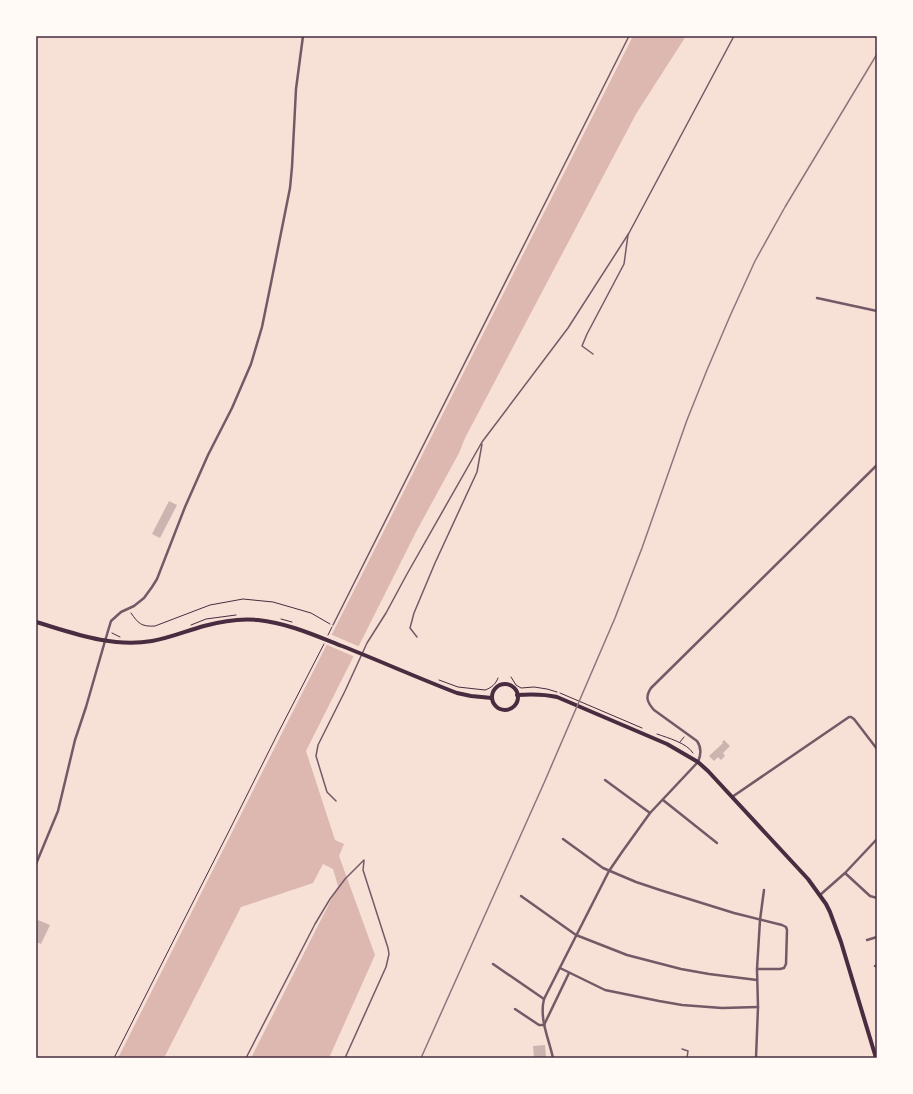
<svg xmlns="http://www.w3.org/2000/svg" width="913" height="1094" font-family="Lora,serif">
<rect width="100%" height="100%" fill="#f7e1d7"/>
<!-- water -->
<path fill="#dcb8b0" d="M633 36H686L636 114 465 438 459 453 416 532 306 751 335 840 344 844 339 856 375 955 329 1058H251L338 886 333 869 323 864 313 883 241 907 164 1058H118L326 646Z"/>
<!-- pier -->
<path fill="#f7e1d7" d="M330 634 360 647 355 657 325 644Z"/>
<!-- building -->
<g fill="#ccb4b1">
<path d="M169 501 177 505 160 538 152 534Z"/>
<path d="M724 740 730 746 723 753 725 756 721 760 718 757 714 761 709 756 723 743 722 742Z"/>
<path d="M38 920 50 925 41 944 36 942V925Z"/>
<path d="M545 1045 546 1058H534L533 1046Z"/>
</g>
<g fill="none" stroke-linecap="round" stroke-linejoin="round">
<!-- path -->
<g stroke="#4a2c40" stroke-width="1">
<path d="M131 613C138 623 141 627 155 626L210 605 243 599 273 602 311 613 330 624"/>
<path d="M281 619 292 622"/>
<path d="M191 625 206 619 236 615"/>
<path d="M112 633 120 637"/>
<path d="M328 635 332 627"/>
<path d="M511 677 516 685 521 688 534 687 547 689 557 692"/>
<path d="M439 680 458 687 485 690C491 688 496 684 498 678"/>
<path d="M560 693 642 728"/>
<path d="M657 734C668 738 687 743 693 753"/>
<path d="M680 742 684 737"/>
<path d="M114 1058 229 831 277 735 324 644"/>
</g>
<!-- service -->
<g stroke="#755966" stroke-width="1.5">
<path d="M593 354 582 346 587 334 624 264 628 235"/>
<path d="M333 625 629 36"/>
<path d="M417 637 410 628 414 613 435 563 477 472 482 444"/>
<path d="M336 801 327 792 316 756 318 745 345 691 367 643 386 613 407 574 482 442 568 328 629 233 734 36"/>
<path d="M682 1049 688 1051 687 1058"/>
<path d="M246 1058 315 924 330 899 345 879 364 860"/>
<path d="M345 1058 386 967 389 954 388 948 363 870 364 861"/>
</g>
<!-- minor -->
<g stroke="#755966" stroke-width="2.5">
<path d="M817 298 877 311"/>
<path d="M605 780 650 813"/>
<path d="M732 797 849 717H851L854 719 877 749"/>
<path d="M663 800 717 843"/>
<path d="M563 839 603 868 636 882 660 890 734 913 782 925 786 927 787 930 786 964 784 968 780 969H757"/>
<path d="M877 839 845 873 870 896 877 898"/>
<path d="M36 864 58 811 75 740 86 707 105 641 111 621 121 612 134 606 144 598 152 587 157 579 185 507 208 455 232 408 251 364 262 327 271 283 290 188 292 167 296 89 303 36"/>
<path d="M820 895 845 873"/>
<path d="M521 896 576 935 627 955 681 969 709 974 757 980"/>
<path d="M867 940 877 937"/>
<path d="M493 964 544 999"/>
<path d="M875 966H877"/>
<path d="M560 968 605 990 659 1001 682 1005 722 1008 758 1007"/>
<path d="M515 1009 539 1025H544"/>
<path d="M544 1025 569 973"/>
<path d="M553 1058C549 1039 539 1019 544 999L609 871 622 852 650 813 698 762C701 755 702 748 697 741L654 710C647 702 645 697 651 688L877 465"/>
<path d="M756 1058 758 1007 757 969 760 920 764 890"/>
</g>
<!-- secondary -->
<g stroke="#4a2c40" stroke-width="4">
<path d="M36 622C73 633 112 648 152 641 170 638 186 631 204 626 222 621 240 618 258 620 287 623 314 635 342 646 380 661 418 678 457 693L471 696 492 698"/>
<circle cx="505" cy="697" r="13"/>
<path d="M517 695C531 694 544 694 557 697L667 744 698 762 708 771 808 879 826 904 830 912 841 942 876 1058"/>
</g>
<!-- rail -->
<path stroke="#8f747c" stroke-width="1.5" d="M421 1058 544 783 615 618 642 548 687 420 707 370 730 316 755 261 785 207 877 54"/>
</g>
<!-- border -->
<rect width="913" height="1094" fill="none" stroke="#fffaf5" stroke-width="74"/>
<rect x="37" y="37" width="839" height="1020" fill="none" stroke="#4a2c40" stroke-width="1.5"/>
</svg>
